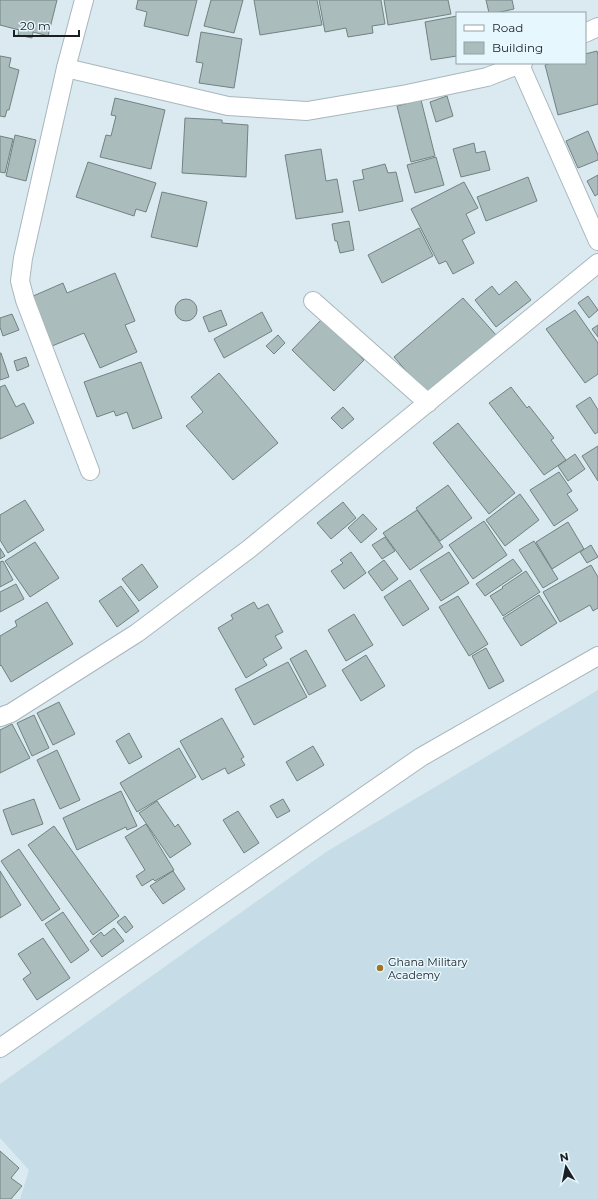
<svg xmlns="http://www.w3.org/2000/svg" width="598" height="1199" font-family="Montserrat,sans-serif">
<rect width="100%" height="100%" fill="#daeaf0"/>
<!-- built -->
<path fill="#c6dde7" d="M598 690V1199H20L29 1170 0 1138V1084L326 852Z"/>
<!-- building -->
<g fill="#abbcbc" stroke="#728282">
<path d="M0 0H57L48 36 33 32 32 38 18 35 19 30 0 25Z"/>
<path d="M138 0H197L188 36 144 26 147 12 136 9Z"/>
<path d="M211 0H243L234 33 204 26Z"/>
<path d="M254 0H317L322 25 260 35Z"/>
<path d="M319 0H381L385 24 372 26 373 33 348 37 346 28 325 32Z"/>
<path d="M384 0H448L451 14 388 25Z"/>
<path d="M486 0H512L514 9 496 13H489Z"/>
<path d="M457 16V56L431 60 425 22Z"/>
<path d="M201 32 242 39 234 88 199 83 203 63 196 62Z"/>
<path d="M597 51 598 55V104L558 115 545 65 551 63H585V54Z"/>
<path d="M0 56 11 58 9 67 19 70 9 110H7L5 117 0 116Z"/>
<path d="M447 96 453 116 436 122 430 102Z"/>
<path d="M115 98 165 110 151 169 100 157 106 135 111 136 116 116 111 115Z"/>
<path d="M421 100 435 156 411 162 397 106Z"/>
<path d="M185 118 222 120V123L248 125 246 177 182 173Z"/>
<path d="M588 131 598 155V160L578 168 566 141Z"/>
<path d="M15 135 36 140 26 181 6 176Z"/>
<path d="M0 136 13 139 5 173 0 172Z"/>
<path d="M474 143 476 153 485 151 490 170 461 177 453 149Z"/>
<path d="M321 149 326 181 337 179 343 212 296 219 285 155Z"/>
<path d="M436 157 444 185 415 193 407 165Z"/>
<path d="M88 162 156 183 146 212 136 209 134 216 76 197Z"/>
<path d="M385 164 388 173 396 172 403 201 359 211 353 181 364 179 362 170Z"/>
<path d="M598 175V194L595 196 587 181Z"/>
<path d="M528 177 537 201 486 221 477 197Z"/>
<path d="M464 182 478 208 466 214 475 233 462 240 474 263 453 274 446 261 439 264 411 209Z"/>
<path d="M162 192 207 202 197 247 151 237Z"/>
<path d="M349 221 354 250 340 253 337 241H335L332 224Z"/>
<path d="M419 228 433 256 382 283 368 255Z"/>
<path d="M115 273 135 321 125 325 137 352 100 368 84 333 52 346 31 297 63 283 67 293Z"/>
<path d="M516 281 531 300 496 327 475 300 492 286 499 295Z"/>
<path d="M588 296 598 310 589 318 578 303Z"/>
<path d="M463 298 497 336 428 396 394 357Z"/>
<circle cx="186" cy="310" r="11"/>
<path d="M221 310 227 325 209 332 203 317Z"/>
<path d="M575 310 598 343V374L585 383 546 329Z"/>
<path d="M262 312 272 331 224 358 214 339Z"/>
<path d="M12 314 19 330 3 336 0 327V318Z"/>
<path d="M322 319 364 360 334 391 292 350Z"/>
<path d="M598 325V337L592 329Z"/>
<path d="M278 335 285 343 274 354 266 346Z"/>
<path d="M0 353H1L9 377 0 380Z"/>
<path d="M26 357 29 366 17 371 14 361Z"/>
<path d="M141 362 162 418 133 429 127 412 116 416 114 411 97 417 84 382Z"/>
<path d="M219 373 278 443 233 480 186 426 203 412 191 397Z"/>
<path d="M5 385 16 407 24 403 34 423 0 439V387Z"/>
<path d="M511 387 527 408 529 406 554 438 551 440 566 460 544 475 489 403Z"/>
<path d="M590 397 598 410V432L595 434 576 406Z"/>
<path d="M343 407 354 419 342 429 331 418Z"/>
<path d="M458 423 515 493 489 514 433 443Z"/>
<path d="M598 446V481L582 456Z"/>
<path d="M575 454 585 469 568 481 558 466Z"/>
<path d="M559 472 572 491 567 494 578 510 554 526 530 490Z"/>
<path d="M448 485 472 518 440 541 416 508Z"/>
<path d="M520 494 539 520 505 546 486 520Z"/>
<path d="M25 500 44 530 8 553 0 540V515Z"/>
<path d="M343 502 356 518 331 539 317 523Z"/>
<path d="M417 510 443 547 410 570 383 533Z"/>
<path d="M363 514 377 529 361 543 348 528Z"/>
<path d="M484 521 507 555 473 579 449 545Z"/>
<path d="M568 522 584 549 552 569 536 542Z"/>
<path d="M385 537 395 551 382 559 372 545Z"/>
<path d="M534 541 558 579 543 588 519 550Z"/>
<path d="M35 542 59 578 30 597 5 561Z"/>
<path d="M591 545 598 557 587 563 580 552Z"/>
<path d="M0 548 5 556 0 559Z"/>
<path d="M351 552 366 573 344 589 331 571 343 563 340 560Z"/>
<path d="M449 552 469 583 441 601 420 570Z"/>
<path d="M513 559 522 571 485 596 476 584Z"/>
<path d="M384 560 398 579 382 591 368 572Z"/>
<path d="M3 561 13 580 0 587V562Z"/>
<path d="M142 564 158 587 139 601 122 579Z"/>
<path d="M591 565 598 577V608L593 611 590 605 560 622 543 592Z"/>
<path d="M526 571 540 592 503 616 490 596 503 588 502 587Z"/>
<path d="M410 580 429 609 403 626 384 597Z"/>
<path d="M16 584 24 599 0 612V592Z"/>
<path d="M121 586 139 611 117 627 99 601Z"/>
<path d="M539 595 557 623 521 646 503 618Z"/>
<path d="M458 596 488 644 469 656 439 607Z"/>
<path d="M47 602 73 644 11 682 1 665 0 666V636L17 626 15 621Z"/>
<path d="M254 602 258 609 268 604 283 632 275 636 282 648 263 659 267 665 246 678 218 628 233 619 231 615Z"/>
<path d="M354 614 373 645 346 661 328 630Z"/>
<path d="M486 648 504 681 489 689 472 656Z"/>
<path d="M306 650 326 686 309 695 290 659Z"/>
<path d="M366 655 385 686 361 701 342 670Z"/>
<path d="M288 662 307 697 254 725 235 689Z"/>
<path d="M59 702 75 734 53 745 37 713Z"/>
<path d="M34 715 49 748 32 756 17 723Z"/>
<path d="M222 718 244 757 241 759 245 765 228 774 225 768 202 780 180 741Z"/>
<path d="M12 724 30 758 0 773V730Z"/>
<path d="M129 733 142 757 129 764 116 741Z"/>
<path d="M313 746 324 765 297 781 286 762Z"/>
<path d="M179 748 196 777 137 812 120 783Z"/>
<path d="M57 750 80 800 60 809 37 760Z"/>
<path d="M121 791 137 826 127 830 126 827 77 850 63 818Z"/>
<path d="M34 799 43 824 12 835 3 810Z"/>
<path d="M283 799 290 811 277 818 270 806Z"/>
<path d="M157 801 175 827 178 824 191 844 170 858 139 813Z"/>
<path d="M238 811 259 843 244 853 223 820Z"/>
<path d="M146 824 174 870 155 881 153 879 142 886 136 876 145 870 125 837Z"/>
<path d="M54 826 119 916 93 935 28 845Z"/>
<path d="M19 849 60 909 42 921 1 861Z"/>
<path d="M0 871 21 905 0 918Z"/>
<path d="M173 871 185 889 163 904 150 886Z"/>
<path d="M63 912 89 950 71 963 45 924Z"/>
<path d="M125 916 133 927 126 933 117 922Z"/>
<path d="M114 928 124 941 102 957 90 941 101 932 104 936Z"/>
<path d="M43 938 70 978 37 1000 23 979 31 973 18 954Z"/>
<path d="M0 1151 19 1168 11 1178 22 1186 11 1199H0Z"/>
</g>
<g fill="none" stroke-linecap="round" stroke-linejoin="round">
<defs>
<g id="minor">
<path d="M84 0 66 68 23 258 20 281 25 300 90 471"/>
<path d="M585 33 598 27"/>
<path d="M520 65 598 241"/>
<path d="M66 68 228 106 307 111 407 94 487 77 523 63"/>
<path d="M313 301 428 403"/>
<path d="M0 717 11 713 137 633 249 549 598 263"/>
<path d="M0 1048 421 757 598 656"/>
</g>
</defs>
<!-- minor casing -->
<use href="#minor" stroke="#a8b7bd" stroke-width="20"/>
<!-- minor -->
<use href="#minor" stroke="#fff" stroke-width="18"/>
</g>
<!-- markers -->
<circle fill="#a17425" stroke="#e7f7fe" stroke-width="1.5" cx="380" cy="968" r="4"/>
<g text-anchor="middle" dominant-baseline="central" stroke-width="3" stroke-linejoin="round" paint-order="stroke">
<!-- poi labels -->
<g font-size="11" fill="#1a1f22" stroke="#e7f7fe" text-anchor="start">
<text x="388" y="962">Ghana Military<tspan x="388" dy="13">Academy</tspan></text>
</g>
</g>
<!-- legend -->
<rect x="456" y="12" width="130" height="52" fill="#e7f7fe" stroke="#95a1a6"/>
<rect x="464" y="25" width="20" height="6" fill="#ffffff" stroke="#95a1a6"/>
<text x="492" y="32" font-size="12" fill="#1a1f22">Road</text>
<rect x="464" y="42" width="20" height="12" fill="#abbcbc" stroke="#95a1a6"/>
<text x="492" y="52" font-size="12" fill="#1a1f22">Building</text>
<!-- north arrow -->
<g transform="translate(566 1167) rotate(350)" stroke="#e7f7fe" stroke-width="3" paint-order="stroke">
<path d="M0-3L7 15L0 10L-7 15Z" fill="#1a1f22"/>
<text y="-6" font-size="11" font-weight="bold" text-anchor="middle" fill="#1a1f22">N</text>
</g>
<!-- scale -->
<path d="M14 30v6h65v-6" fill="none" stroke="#1a1f22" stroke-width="2"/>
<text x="20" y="30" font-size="12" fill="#1a1f22" stroke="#e7f7fe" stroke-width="3" paint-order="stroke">20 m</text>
</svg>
